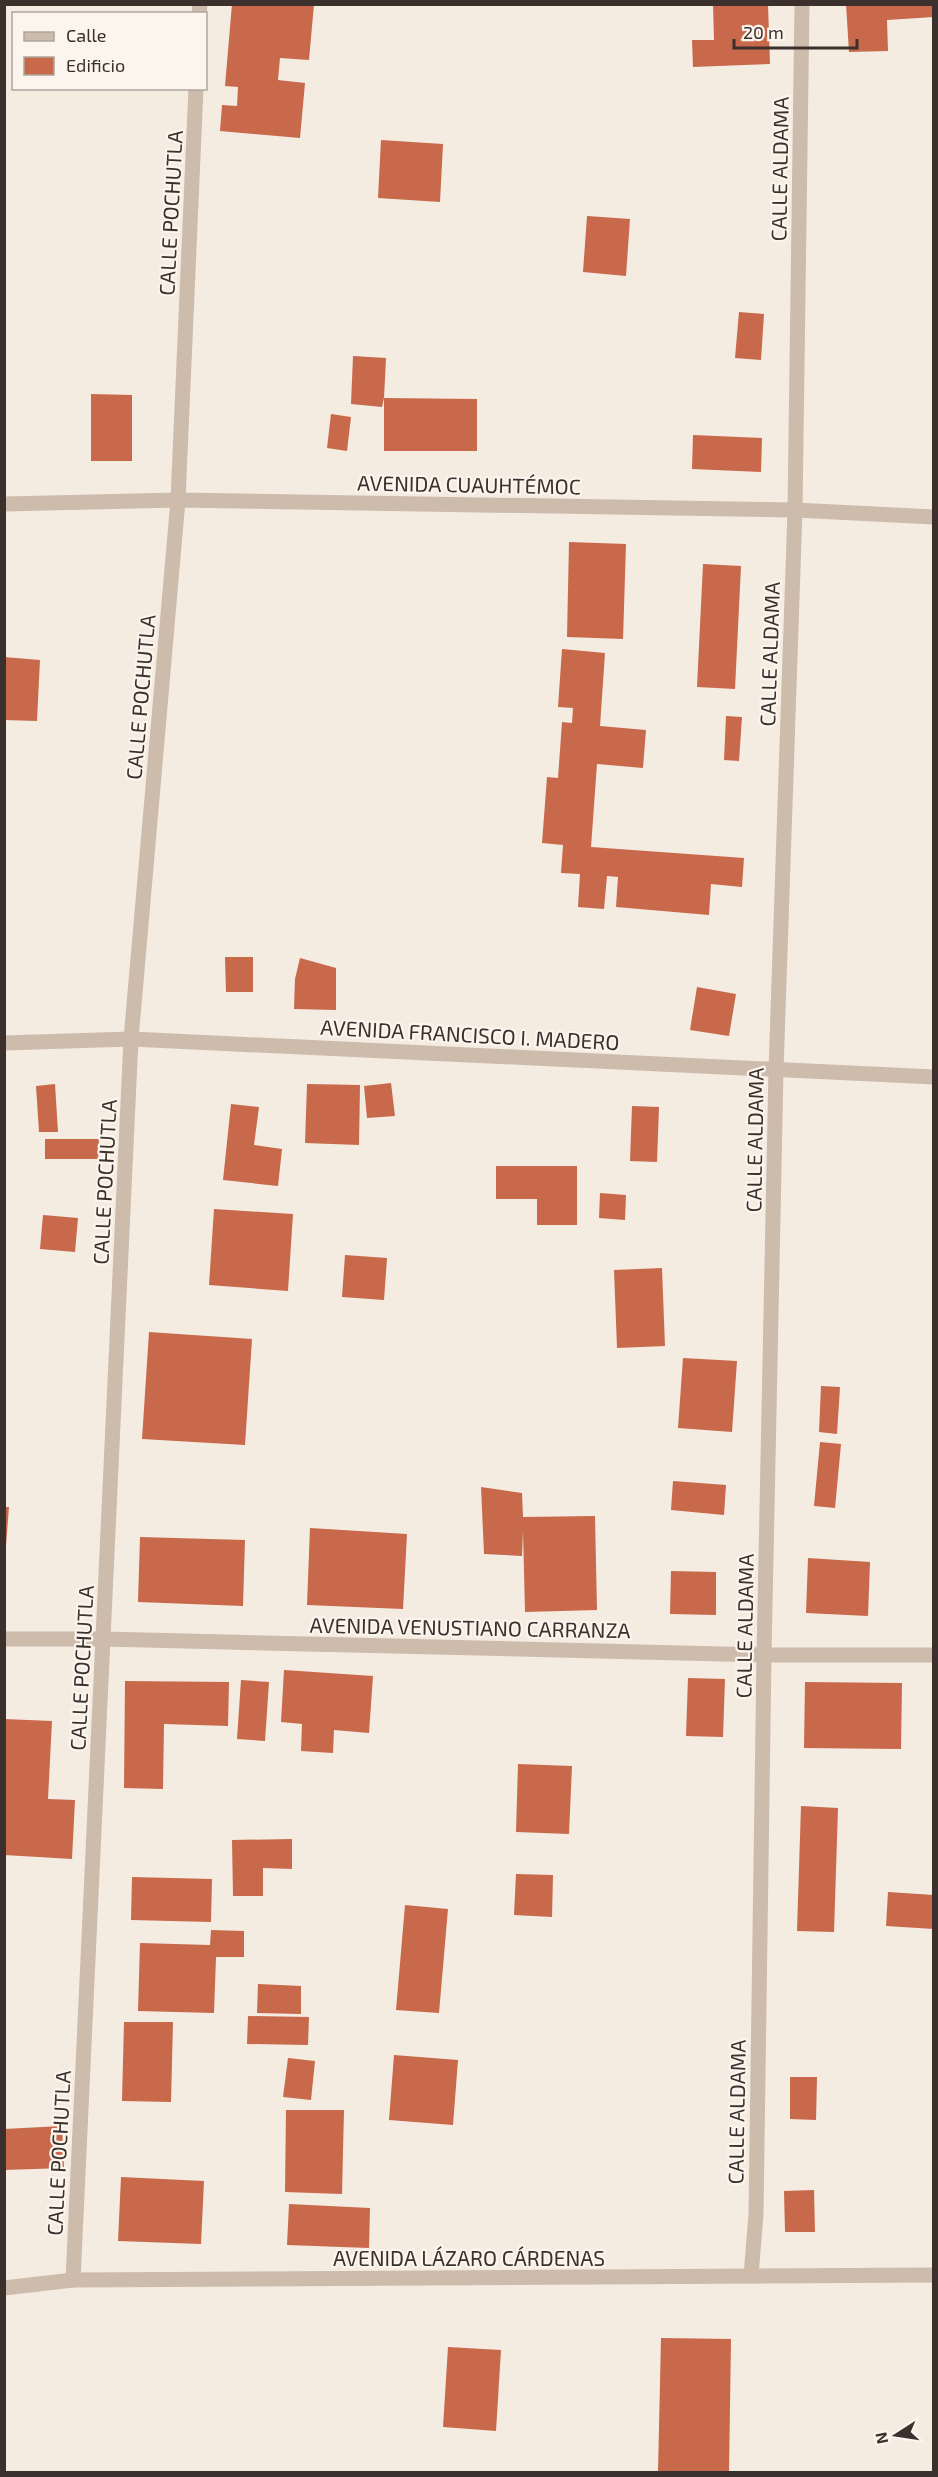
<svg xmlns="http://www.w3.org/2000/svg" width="938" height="2477" font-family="'Exo 2',sans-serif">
<rect width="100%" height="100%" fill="#f4ebe1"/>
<!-- building -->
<g fill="#c8694b">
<path d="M232 4H314L309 60 280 58 278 80 305 83 300 138 220 131 222 105 237 106 238 87 225 86Z"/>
<path d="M713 4H768L770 64 693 67 692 40H714Z"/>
<path d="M846 4H934V17L887 20 888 51 849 52Z"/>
<path d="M381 140 443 144 440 202 378 198Z"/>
<path d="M587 216 630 219 626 276 583 272Z"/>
<path d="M739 312 764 314 761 360 735 358Z"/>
<path d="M353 356 386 358 384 398 477 399V451H384V398L382 407 351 404Z"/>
<path d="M91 394 132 395V461H91Z"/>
<path d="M331 414 351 417 347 451 327 448Z"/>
<path d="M693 435 762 438 761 472 692 469Z"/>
<path d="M569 542 626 544 623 639 567 637Z"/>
<path d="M703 564 741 566 735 689 697 687Z"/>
<path d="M562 649 605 653 600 726 646 730 643 768 597 764 591 847 744 858 742 887 711 884 709 915 616 907 618 877 607 876 604 909 578 907 580 874 561 873 563 845 542 843 547 777 558 778 562 722 572 723 573 708 558 707Z"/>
<path d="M4 657 40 660 37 721 4 720Z"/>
<path d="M726 716 742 717 739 761 724 760Z"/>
<path d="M225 957H253V992H226Z"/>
<path d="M300 958 336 968V1010L294 1009 295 979Z"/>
<path d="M697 987 736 994 729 1036 690 1030Z"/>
<path d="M391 1083 395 1116 367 1118 364 1086Z"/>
<path d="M55 1084 58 1132H39L36 1086Z"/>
<path d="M307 1084 360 1085 359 1145 305 1143Z"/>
<path d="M231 1104 259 1107 254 1145 282 1149 278 1186 223 1180Z"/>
<path d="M632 1106 659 1107 657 1162 630 1161Z"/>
<path d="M45 1139H99L98 1159H45Z"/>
<path d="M496 1166H577V1225H537V1199H496Z"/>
<path d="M600 1193 626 1195 625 1220 599 1218Z"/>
<path d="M214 1209 293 1214 288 1291 209 1285Z"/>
<path d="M43 1215 78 1218 75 1252 40 1249Z"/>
<path d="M345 1255 387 1258 384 1300 342 1297Z"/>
<path d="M662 1268 665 1346 617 1348 614 1270Z"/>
<path d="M149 1332 252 1339 245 1445 142 1439Z"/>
<path d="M683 1358 737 1361 732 1432 678 1428Z"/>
<path d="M821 1386 840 1387 837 1434 819 1432Z"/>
<path d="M820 1442 841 1444 835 1508 814 1506Z"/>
<path d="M673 1481 726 1485 724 1515 671 1510Z"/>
<path d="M481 1487 522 1493 523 1517 595 1516 597 1610 525 1612 523 1531 522 1556 484 1554Z"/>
<path d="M4 1507H9L6 1546H4Z"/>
<path d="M310 1528 407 1534 403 1609 307 1605Z"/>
<path d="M140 1537 245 1540 243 1606 138 1602Z"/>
<path d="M808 1558 870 1562 868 1616 806 1613Z"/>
<path d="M671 1571 716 1572V1615L670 1614Z"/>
<path d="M284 1670 373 1676 369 1733 334 1730 333 1753 301 1751 302 1724 281 1722Z"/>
<path d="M688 1678 725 1679 723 1737 686 1736Z"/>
<path d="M241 1680 269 1682 265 1741 237 1739Z"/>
<path d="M125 1681 229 1682 228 1726 164 1724 163 1789 124 1788Z"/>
<path d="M805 1682 902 1683 901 1749 804 1748Z"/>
<path d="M4 1719 52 1721 48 1799 75 1800 72 1859 4 1855Z"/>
<path d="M518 1764 572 1766 569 1834 516 1832Z"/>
<path d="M801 1806 838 1808 834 1932 797 1931Z"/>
<path d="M292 1839V1869L263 1868V1896H233L232 1840Z"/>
<path d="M516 1874 553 1875 552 1917 514 1915Z"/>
<path d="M132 1877 212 1879 211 1922 131 1920Z"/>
<path d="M888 1892 934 1895V1929L886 1926Z"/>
<path d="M405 1905 448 1909 439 2013 396 2010Z"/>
<path d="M211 1930 244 1931V1957H216L214 2013 138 2011 140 1943 210 1945Z"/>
<path d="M258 1984 301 1986V2014L257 2013Z"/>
<path d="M248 2016 309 2017 308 2045 247 2044Z"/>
<path d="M124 2022H173L171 2102 122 2101Z"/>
<path d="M394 2055 458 2060 453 2125 389 2120Z"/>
<path d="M288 2058 315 2061 311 2100 283 2097Z"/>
<path d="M790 2077H817L816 2120 790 2119Z"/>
<path d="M286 2110H344L342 2194 285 2192Z"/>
<path d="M62 2126 64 2168 5 2170 4 2129Z"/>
<path d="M121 2177 204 2181 201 2244 118 2241Z"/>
<path d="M814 2190 815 2232H785L784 2191Z"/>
<path d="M289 2204 370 2208 369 2248 287 2245Z"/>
<path d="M661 2338 731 2339 729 2472H658Z"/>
<path d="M448 2347 501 2350 496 2431 443 2427Z"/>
</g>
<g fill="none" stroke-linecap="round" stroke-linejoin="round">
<!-- minor -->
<g stroke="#cdbbac" stroke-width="15">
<path d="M199 14 200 4"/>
<path d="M4 504 178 500 795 510 934 517"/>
<path d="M4 1043 131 1039 934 1077"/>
<path d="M4 1639H104L764 1655H934"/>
<path d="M751 2276 756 2214 764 1655 776 1070 795 510 802 4"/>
<path d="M73 2280 131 1039 178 500 196 88"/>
<path d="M4 2288 73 2280 934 2275"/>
</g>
</g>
<g text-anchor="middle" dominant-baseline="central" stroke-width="4.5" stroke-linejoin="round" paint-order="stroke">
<!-- street labels -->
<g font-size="21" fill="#3b302b" stroke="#fbf5ee">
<text transform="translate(779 169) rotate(-89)">CALLE ALDAMA</text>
<text transform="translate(170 213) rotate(-87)">CALLE POCHUTLA</text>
<text transform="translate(469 484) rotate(1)">AVENIDA CUAUHTÉMOC</text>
<text transform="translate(769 654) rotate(-88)">CALLE ALDAMA</text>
<text transform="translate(140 697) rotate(-85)">CALLE POCHUTLA</text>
<text transform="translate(470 1034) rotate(3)">AVENIDA FRANCISCO I. MADERO</text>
<text transform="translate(754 1140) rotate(-89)">CALLE ALDAMA</text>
<text transform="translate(104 1182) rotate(-87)">CALLE POCHUTLA</text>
<text transform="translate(744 1626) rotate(-89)">CALLE ALDAMA</text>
<text transform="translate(470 1627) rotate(1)">AVENIDA VENUSTIANO CARRANZA</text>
<text transform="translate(81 1668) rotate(-87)">CALLE POCHUTLA</text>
<text transform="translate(736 2112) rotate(-89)">CALLE ALDAMA</text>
<text transform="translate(58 2153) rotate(-87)">CALLE POCHUTLA</text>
<text x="469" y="2257">AVENIDA LÁZARO CÁRDENAS</text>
</g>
</g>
<!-- border -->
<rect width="938" height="2477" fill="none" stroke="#3b302b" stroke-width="12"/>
<!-- legend -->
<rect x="12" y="12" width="195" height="78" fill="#fbf5ee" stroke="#aea6a0" stroke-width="1.5"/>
<rect x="24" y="32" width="30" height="9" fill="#cdbbac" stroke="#aea6a0" stroke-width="1.5"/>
<text x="66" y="42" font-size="18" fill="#3b302b">Calle</text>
<rect x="24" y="57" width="30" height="18" fill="#c8694b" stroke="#aea6a0" stroke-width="1.5"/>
<text x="66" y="72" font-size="18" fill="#3b302b">Edificio</text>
<!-- north arrow -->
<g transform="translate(896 2435) rotate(258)" stroke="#fbf5ee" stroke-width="4.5" paint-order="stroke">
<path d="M0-4.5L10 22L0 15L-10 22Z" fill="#3b302b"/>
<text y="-9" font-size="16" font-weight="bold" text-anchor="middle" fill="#3b302b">N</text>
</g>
<!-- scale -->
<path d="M734 39v9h123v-9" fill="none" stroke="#3b302b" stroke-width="3"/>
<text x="743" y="39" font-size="18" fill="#3b302b" stroke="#fbf5ee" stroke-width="4.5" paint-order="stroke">20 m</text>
</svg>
